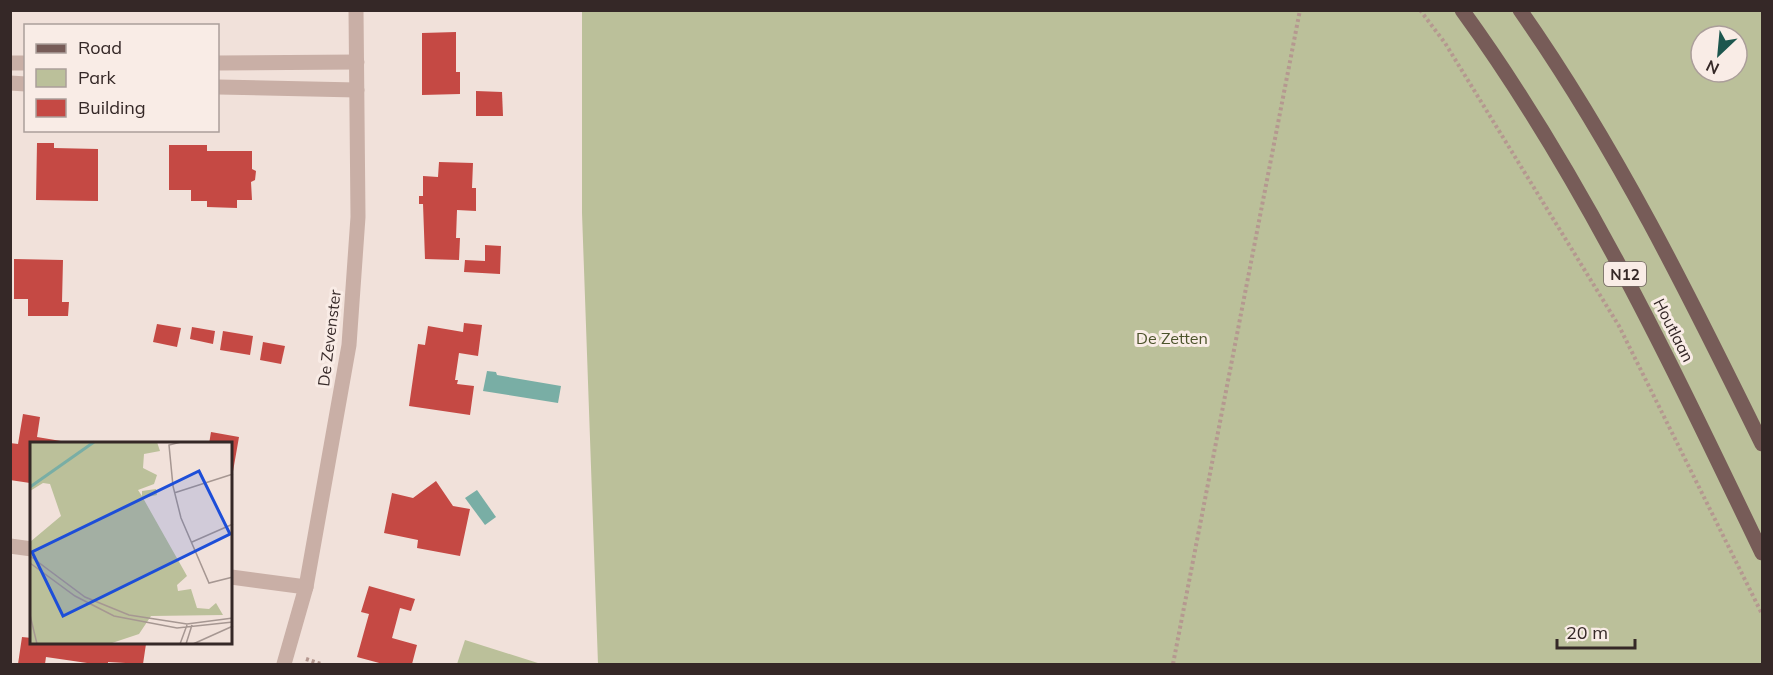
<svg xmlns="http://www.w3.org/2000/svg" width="1773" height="675" font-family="Mulish,sans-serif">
<rect width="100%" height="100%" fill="#f1e1da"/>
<!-- green -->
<g fill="#bbc09a" fill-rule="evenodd">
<path d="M582 11H1762V664H598L582 213ZM1701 36H1737V72H1701Z"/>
<path d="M465 640 541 664H457Z"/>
</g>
<!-- water -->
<g fill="#79aea5">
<path d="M487 371 496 372 497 375 561 386 558 403 483 391Z"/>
<path d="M477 490 496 517 485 525 465 498Z"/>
</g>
<!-- building -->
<g fill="#c54944">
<path d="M456 32V72H460V94L422 95V33Z"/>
<path d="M476 91 502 92 503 116H476Z"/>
<path d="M37 143H54V148L98 149V201L36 200Z"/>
<path d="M169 145H207V151H252V169L256 171 255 180 251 182 252 200H237V208L207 207V201H191V190H169Z"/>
<path d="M439 162 473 163 472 188H476V211L457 210 456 238H460L459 260 425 259 423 204H419V196H423V176L438 177Z"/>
<path d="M485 245 501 246 500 274 464 272 465 260 485 261Z"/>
<path d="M14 259 63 260 62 302H69L68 316H28V299H14Z"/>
<path d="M464 323 482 325 478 356 459 353 455 380H458L457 384 474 386 470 415 409 406 418 344 425 345 428 326 463 332Z"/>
<path d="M157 324 181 328 177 347 153 342Z"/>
<path d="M192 327 215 331 213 344 190 339Z"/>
<path d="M223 331 253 336 250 355 220 350Z"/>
<path d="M263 342 285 346 281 364 260 360Z"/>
<path d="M23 414 40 417 37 437 73 443 32 444 30 483 10 480V443L18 444Z"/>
<path d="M211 432 239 437 232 477 231 444H209Z"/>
<path d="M436 481 453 506 470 509 460 556 417 548 418 540 384 533 392 493 413 498Z"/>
<path d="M369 586 415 599 411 611 400 608 392 638 417 645 412 664H383L357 657 369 614 361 612Z"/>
<path d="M22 637 32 638V644H146L143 664 108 662V664H94L46 657 45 664H18Z"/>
</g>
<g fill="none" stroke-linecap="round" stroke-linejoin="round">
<!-- path -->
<g stroke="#b59890" stroke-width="4" stroke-dasharray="3 3" stroke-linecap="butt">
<path d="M1420 10 1445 43 1619 326 1762 614"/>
<path d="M306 659 321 664"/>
<path d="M1173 664 1300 10"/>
</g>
<!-- street -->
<g stroke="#c9afa6" stroke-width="15">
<path d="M10 63H26"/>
<path d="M218 63 357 62"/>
<path d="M10 83 26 84"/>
<path d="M218 87 357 90"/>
<path d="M10 546 32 549"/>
<path d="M231 577 306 587"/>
<path d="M284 664 306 587 349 345 358 217 356 10"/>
</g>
<!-- primary -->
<g stroke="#775c58" stroke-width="15">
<path d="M1462 10C1584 178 1672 366 1762 553"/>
<path d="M1520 10C1616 147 1689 295 1762 444"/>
</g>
</g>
<g text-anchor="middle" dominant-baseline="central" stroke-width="6" stroke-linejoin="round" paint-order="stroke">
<!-- shield labels -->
<rect fill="#f9ece6" stroke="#706360" stroke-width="1.5" x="1604" y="262" width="42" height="24" rx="4.5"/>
<g font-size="15" font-weight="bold" fill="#352827">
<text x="1625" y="274">N12</text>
</g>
<!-- street labels -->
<g font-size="16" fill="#352827" stroke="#f9ece6">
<text transform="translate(1674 330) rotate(63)">Houtlaan</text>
<text transform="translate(329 338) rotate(-83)">De Zevenster</text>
</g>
<!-- park labels -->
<g font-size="16" fill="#4c532b" stroke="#f9ece6">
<text x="1172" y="338">De Zetten</text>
</g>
</g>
<!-- overview -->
<g transform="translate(30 442)">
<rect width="202" height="202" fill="#f1e1da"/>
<path d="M0 0H127L130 9 114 12 113 26 127 33 124 42 108 48 112 54V49L126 47 127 53 113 56 157 134 147 143 148 149 161 147 167 166 179 167 186 161 193 173 121 174 109 192 79 202H0V100L31 74 20 42 13 41 0 49Z" fill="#bbc09a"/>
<path fill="none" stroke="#79aea5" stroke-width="3" d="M0 45 64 0"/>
<path fill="none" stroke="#a69792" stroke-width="1.5" d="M151 0 139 3 143 44 151 76 179 141 203 135M144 51 203 32M162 100 203 82M0 114 55 155 99 173 157 182 203 176M0 121 45 154 84 174 147 186 203 180M0 173 7 202M150 202 157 183M156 202 162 183M163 202 203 184"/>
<path fill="#1d4ed8" fill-opacity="0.15" stroke="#1d4ed8" stroke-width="3" d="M169 29 200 92 33 174 2 110Z"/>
<rect width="202" height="202" fill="none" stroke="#352827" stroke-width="3"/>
</g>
<!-- border -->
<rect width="1773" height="675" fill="none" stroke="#352827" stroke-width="24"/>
<!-- legend -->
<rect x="24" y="24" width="195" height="108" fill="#f9ece6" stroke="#ab9e9a" stroke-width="1.5"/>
<rect x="36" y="44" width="30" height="9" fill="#775c58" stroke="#ab9e9a" stroke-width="1.5"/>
<text x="78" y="54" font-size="18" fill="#352827">Road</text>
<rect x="36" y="69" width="30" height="18" fill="#bbc09a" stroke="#ab9e9a" stroke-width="1.5"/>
<text x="78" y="84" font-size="18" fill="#352827">Park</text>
<rect x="36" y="99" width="30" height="18" fill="#c54944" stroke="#ab9e9a" stroke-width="1.5"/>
<text x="78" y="114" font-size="18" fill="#352827">Building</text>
<!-- north arrow -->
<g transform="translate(1719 54) rotate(206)"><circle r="28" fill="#f9ece6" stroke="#ab9e9a" stroke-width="1.5"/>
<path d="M0-4.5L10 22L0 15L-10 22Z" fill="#1d564e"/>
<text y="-9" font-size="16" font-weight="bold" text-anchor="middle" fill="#352827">N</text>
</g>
<!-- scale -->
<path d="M1557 639v9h78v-9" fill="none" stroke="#352827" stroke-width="3"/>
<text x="1566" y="639" font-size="18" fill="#352827" stroke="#f9ece6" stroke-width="4.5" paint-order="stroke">20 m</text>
</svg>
